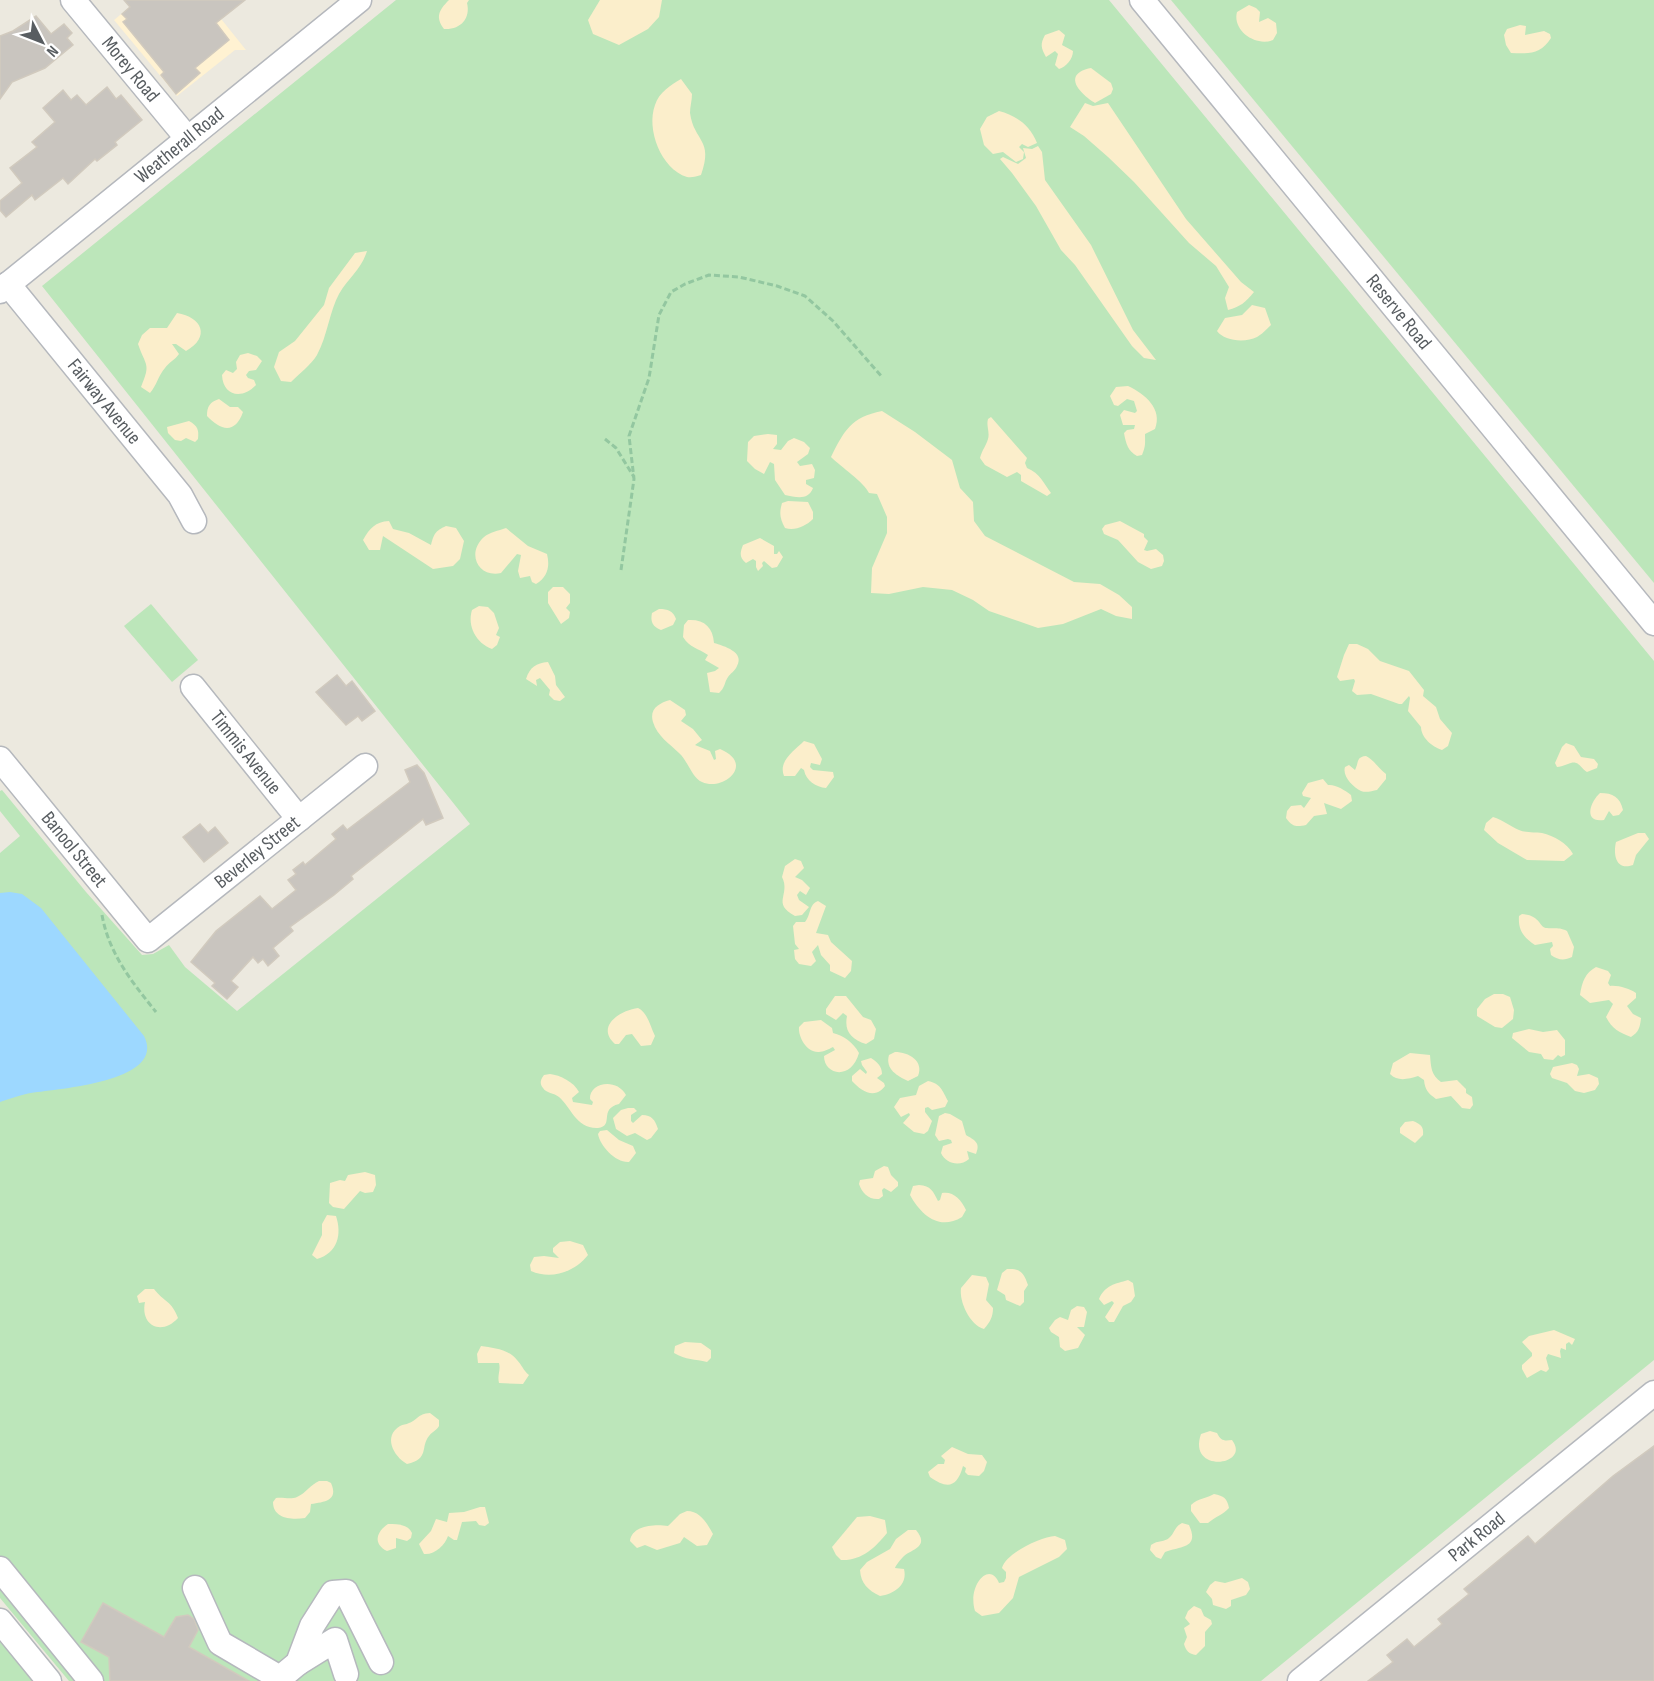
<svg xmlns="http://www.w3.org/2000/svg" width="1654" height="1681" font-family="'Sofia Sans Condensed',sans-serif">
<rect width="100%" height="100%" fill="#ece9df"/>
<!-- commercial -->
<path fill="#fff2d2" d="M138 0H206L246 50H235L177 96 114 20Z"/>
<!-- green -->
<g fill="#bce6ba">
<path d="M396 0H1109L1654 661V1360L1261 1681H69L0 1598V853L20 836 0 811V791L2 790 86 892 142 955 153 954 169 945 185 967 237 1011 470 824 42 286Z"/>
<path d="M1171 0H1654V583Z"/>
<path d="M151 604 198 660 172 682 124 626Z"/>
<path d="M0 1607 61 1681H0Z"/>
</g>
<!-- sand -->
<g fill="#fbeecb">
<path d="M449 0H469L467 3C471 19 460 30 444 29 435 17 439 10 449 0Z"/>
<path d="M600 0H662L659 17 648 29 619 45 593 34 588 20Z"/>
<path d="M1249 5 1256 8 1260 12 1259 22 1268 18 1276 23 1277 33 1273 40C1256 47 1232 31 1237 12Z"/>
<path d="M1520 25 1526 26 1525 35 1544 31 1550 34 1551 38C1541 54 1529 54 1511 53L1506 45 1504 35 1507 29Z"/>
<path d="M1059 30 1065 35 1062 45 1073 51C1073 59 1066 67 1059 69L1055 65 1058 54 1055 51 1046 57C1041 48 1040 44 1045 35Z"/>
<path d="M1091 68 1111 83 1113 89 1111 94 1095 103C1080 94 1061 74 1091 68Z"/>
<path d="M681 79 692 94C692 100 690 107 690 113 694 142 714 139 701 175 697 176 692 178 687 177 661 169 646 129 655 105 659 92 671 85 681 79Z"/>
<path d="M1085 103 1093 106 1108 103 1186 219 1241 282 1254 292C1246 302 1240 307 1228 310L1225 298 1229 287 1216 266 1189 243 1134 182 1108 157 1084 136 1070 127Z"/>
<path d="M999 111C1017 116 1030 125 1037 143L1028 147 1022 144 1019 147 1024 152 1023 159 1016 162 1003 152 993 154 984 145 980 129 987 117Z"/>
<path d="M1038 146 1042 152 1045 180 1091 245 1133 330 1156 360 1144 358 1132 346 1075 265 1061 250 1036 206 1012 173 1000 159 1003 157 1018 164 1026 158 1023 148 1032 149Z"/>
<path d="M367 251C361 270 349 277 339 294 330 310 327 337 317 355 311 365 299 374 291 382L281 381 274 367 279 352 295 341 324 305 329 288 355 253Z"/>
<path d="M1252 305 1265 308 1271 325C1267 329 1261 335 1257 337 1245 343 1224 341 1217 331L1225 318 1242 315Z"/>
<path d="M177 313C202 317 211 337 186 351L176 344H172L179 354C175 360 169 362 165 368 158 376 157 385 150 393L141 387C151 363 146 367 138 344L142 335 150 328H167Z"/>
<path d="M248 353 257 356 262 361 256 370 249 371 246 375 248 378 254 380 256 385C242 400 223 396 222 375L226 370 233 373 237 369 236 362 240 355Z"/>
<path d="M1128 386C1145 394 1163 409 1155 429L1145 434C1145 444 1146 445 1142 455L1137 456C1128 451 1126 444 1124 433L1127 430 1134 429 1135 425H1123L1120 415 1124 410 1135 413 1137 411 1134 401 1127 399 1118 406 1114 405 1110 396 1116 387Z"/>
<path d="M219 399 230 407H238L243 412C235 435 220 430 207 416 207 406 210 402 219 399Z"/>
<path d="M882 411 915 432 952 460 960 488 973 502 974 521 985 536 1074 582 1100 584 1119 595 1132 607V619L1116 616 1101 609 1063 624 1038 628 989 611 973 600 952 590 923 587 889 594 871 593 872 568 887 533V517L877 494 869 493C864 482 841 467 831 457 844 431 851 417 882 411Z"/>
<path d="M991 417 1027 458 1025 463 1027 468C1040 473 1044 484 1051 493L1047 496 1021 481V475L1017 472 1007 477 985 465 980 458C982 450 986 446 988 439 990 432 986 426 988 419Z"/>
<path d="M189 421C198 426 199 430 198 439L195 442 186 438 181 441 175 440 168 433 167 427Z"/>
<path d="M768 434 777 435V444L773 449 781 450 788 441 794 438 804 442 810 448 808 454 797 462 800 466 812 464 815 470 814 478 806 480V484L813 488C808 501 796 497 785 495L775 480 774 464 770 462 764 474 755 469 747 461 748 442 754 436Z"/>
<path d="M788 501 808 502 813 512V519C806 526 795 531 785 528 780 519 779 513 782 503Z"/>
<path d="M389 521 393 529 409 533 431 545C434 534 435 531 446 526L456 528 464 541 460 559 453 566 433 569 383 536 380 550H369L363 540C370 528 375 522 389 521Z"/>
<path d="M1120 521 1144 534V537L1148 541 1144 550 1147 551 1156 549 1163 555 1164 561 1162 566 1151 569 1138 562 1118 540 1104 534 1102 529 1105 525Z"/>
<path d="M506 528 528 546 547 554C550 566 548 577 536 584L532 582 530 576 520 578 518 571 521 555 517 554 501 573C478 578 466 553 484 537 490 532 498 531 506 528Z"/>
<path d="M760 538 774 546V554H777L779 551 783 557 777 567 772 568 764 561 762 563 763 566 758 571 756 567V561L753 559 746 563C739 557 740 553 743 545Z"/>
<path d="M553 587H563L570 594V603L566 608 570 612 569 618 561 624 548 603V592Z"/>
<path d="M479 606 488 607 494 613 499 628 496 635 500 637 497 645 492 649C476 643 467 626 472 610Z"/>
<path d="M659 609C668 609 673 611 676 619L673 625 661 630C653 627 650 622 652 613Z"/>
<path d="M688 620C704 619 713 627 714 643 724 646 745 652 737 666 735 671 731 673 728 677 724 683 725 688 719 693L710 692 707 673 715 671 719 668 705 660 708 655C698 648 690 648 683 637L684 625Z"/>
<path d="M1349 644H1357L1368 649 1380 661 1409 671 1424 690 1423 696 1436 707 1440 719 1452 733 1448 746 1442 750C1432 747 1421 737 1421 727L1408 711 1410 698 1409 696 1402 704H1399L1371 694 1357 695 1352 691 1355 681 1354 679 1340 681 1337 677 1344 655Z"/>
<path d="M548 662 555 676 556 685 565 697 560 701 554 700 549 695 550 690 540 678 536 680 537 686 526 679C530 667 536 663 548 662Z"/>
<path d="M670 700 685 710 686 715 681 721 693 729 702 740 695 745 710 751 714 760 716 759 715 751 720 749C756 764 723 792 702 782 692 778 688 761 679 753 670 744 657 736 653 722 649 709 659 703 670 700Z"/>
<path d="M804 741 814 744 822 759 820 765 811 763 810 767 813 770 833 772 834 777 826 788C816 787 806 781 804 770L801 768 795 776H784C778 761 794 751 804 741Z"/>
<path d="M1566 743 1574 746 1581 757 1594 759 1598 764 1597 768 1587 772C1583 770 1579 763 1576 763 1571 761 1564 767 1557 767L1555 763 1562 747Z"/>
<path d="M1366 756C1375 761 1378 768 1386 774V779L1377 790C1372 791 1366 793 1361 791 1353 787 1342 776 1345 767L1349 765 1355 770C1359 762 1356 757 1366 756Z"/>
<path d="M1323 779 1328 785C1335 784 1345 790 1351 795L1352 801 1341 809 1324 803 1327 814 1314 816 1306 825C1297 827 1292 827 1286 818L1287 811 1291 806 1301 805 1304 808 1311 798 1303 796 1302 793 1308 783Z"/>
<path d="M1600 793C1613 793 1620 797 1623 810L1619 815 1613 816 1609 811 1604 820C1583 823 1590 802 1600 793Z"/>
<path d="M1493 817C1503 820 1510 826 1519 830 1526 833 1535 832 1542 833 1554 836 1567 843 1573 854L1564 861 1527 860 1498 843 1484 830 1486 823Z"/>
<path d="M1638 833H1645L1649 839 1636 855 1633 865C1616 871 1613 855 1616 842Z"/>
<path d="M795 859 801 861 804 868 795 877 802 880 810 888 806 895 800 891 797 895 799 900 809 907 802 915 795 916C771 903 791 895 782 877L785 866Z"/>
<path d="M818 901 826 906 816 933 828 935 831 942 852 961 851 971 845 978 830 971V965L821 955 818 945 812 952 816 961 811 966 799 964 795 959 794 950 799 949 795 944 793 926 796 922H805C811 915 809 904 818 901Z"/>
<path d="M1522 914C1541 915 1539 928 1547 928 1555 929 1559 927 1567 931L1574 947 1572 957C1564 961 1558 960 1551 955L1550 949 1553 946 1552 942 1535 945C1523 937 1518 930 1519 916Z"/>
<path d="M1596 967 1608 971 1611 975 1608 983 1610 986C1618 985 1630 989 1636 993V998L1627 1006 1633 1014 1641 1018C1640 1027 1639 1032 1631 1037 1619 1032 1612 1029 1606 1017L1613 1004 1609 1000 1590 1003 1580 995C1582 982 1585 973 1596 967Z"/>
<path d="M1494 994H1503L1510 997 1514 1010 1513 1019 1502 1028 1495 1027 1477 1016V1009L1485 999Z"/>
<path d="M835 996H846L863 1017 871 1020 876 1029 874 1039 866 1044C851 1039 844 1031 847 1016L843 1013 836 1020 826 1014V1009Z"/>
<path d="M638 1008C648 1013 650 1026 655 1036L651 1045 641 1046 632 1034 626 1035 619 1044H615C595 1026 621 1010 638 1008Z"/>
<path d="M821 1020 832 1028 833 1033C844 1036 853 1042 859 1053 851 1081 824 1075 824 1056L835 1050 833 1047C829 1049 823 1052 819 1052 807 1053 798 1037 799 1027L804 1022Z"/>
<path d="M1529 1029 1543 1032 1557 1030 1565 1040V1055L1561 1057 1558 1055 1553 1060 1544 1059 1541 1054 1529 1052 1512 1038 1513 1033Z"/>
<path d="M895 1052C909 1052 924 1061 918 1076L908 1081C897 1076 885 1069 889 1055Z"/>
<path d="M1410 1053 1430 1055C1431 1067 1431 1075 1441 1082L1457 1080 1466 1089V1093L1472 1097 1473 1105 1470 1109 1462 1108 1451 1096 1436 1099C1428 1093 1425 1090 1424 1080L1418 1076C1408 1079 1398 1082 1390 1074L1393 1063Z"/>
<path d="M871 1058C877 1062 882 1066 882 1074L877 1078 884 1083 885 1086C875 1100 861 1091 852 1081V1076L860 1069 866 1074 867 1072 862 1065 861 1061Z"/>
<path d="M1572 1063 1577 1065 1579 1069 1577 1076 1589 1074 1598 1078 1599 1084 1595 1090 1584 1093 1575 1091 1567 1083 1552 1078 1550 1074 1553 1067Z"/>
<path d="M550 1074C560 1075 574 1082 579 1092L572 1098 573 1102 592 1105 593 1102 590 1099C589 1083 616 1077 626 1095L619 1104C598 1109 615 1126 598 1128 576 1129 571 1107 559 1097 554 1093 546 1093 543 1088 539 1083 541 1079 544 1075Z"/>
<path d="M928 1081C941 1084 942 1090 948 1101L945 1107 932 1110 928 1107 925 1108V1112L932 1121 928 1131 924 1134 914 1132 903 1123 910 1115 909 1113 901 1117 894 1107 900 1098 916 1095 919 1086Z"/>
<path d="M628 1108H634L637 1111 631 1115V1121L633 1123 642 1115C652 1115 655 1120 658 1129L651 1138 647 1140 635 1133 627 1136 616 1129 613 1118 621 1110Z"/>
<path d="M945 1113 950 1114 962 1121 966 1135C974 1140 981 1142 976 1154L967 1151 969 1159C960 1167 946 1164 941 1153L943 1146 952 1143 951 1140 948 1139 939 1141 935 1135 939 1116Z"/>
<path d="M1413 1121C1420 1124 1424 1126 1423 1135L1415 1143 1400 1133V1128L1405 1122Z"/>
<path d="M607 1130 619 1140 633 1146 636 1153 629 1162C616 1163 600 1146 598 1134L600 1131Z"/>
<path d="M884 1166 888 1167 891 1175 898 1182V1186L891 1192 884 1188 882 1190 883 1196 879 1199C869 1200 862 1193 859 1184L860 1180 873 1178 875 1171Z"/>
<path d="M365 1172 375 1175 376 1185 373 1192 365 1193 360 1191 344 1209 333 1207 329 1203 330 1183 340 1180 345 1181 348 1175Z"/>
<path d="M919 1185C931 1186 933 1191 938 1201L940 1200 942 1193C953 1191 961 1199 966 1210L962 1217C939 1231 921 1215 910 1195L913 1186Z"/>
<path d="M327 1215 336 1216C342 1234 338 1253 317 1259L312 1255 322 1235V1224Z"/>
<path d="M570 1241 583 1245 588 1255C575 1272 551 1280 531 1271L530 1265 534 1257 544 1256 559 1258 553 1252V1248L560 1242Z"/>
<path d="M1007 1269C1020 1268 1024 1273 1028 1285L1024 1291V1302L1020 1306 1006 1300 1005 1295 997 1290 1002 1273Z"/>
<path d="M972 1275 986 1277 989 1284 986 1300 993 1308C993 1317 990 1322 984 1329 970 1325 959 1302 961 1288Z"/>
<path d="M1128 1280 1133 1283 1135 1296 1131 1302 1123 1306 1114 1322H1109L1105 1317 1114 1303 1112 1301 1104 1305 1099 1299C1105 1285 1115 1284 1128 1280Z"/>
<path d="M145 1289H154C164 1302 172 1301 178 1318 162 1336 140 1326 145 1302L139 1303 137 1296Z"/>
<path d="M1077 1306 1084 1307 1087 1312 1084 1327H1077L1085 1335 1078 1348 1065 1351 1060 1347 1059 1337 1051 1332 1049 1328 1055 1320 1060 1317 1068 1320 1071 1310Z"/>
<path d="M1554 1330 1575 1339 1572 1345 1569 1342 1566 1344V1350L1561 1348 1560 1351 1561 1358 1548 1354 1546 1358 1549 1369 1546 1372 1541 1370 1527 1378 1522 1369V1365L1532 1356V1353L1522 1342 1529 1336Z"/>
<path d="M685 1342 701 1343 711 1350V1358L707 1362C695 1359 686 1360 674 1353L675 1346Z"/>
<path d="M481 1346C493 1348 509 1349 517 1360 522 1365 523 1370 529 1375L523 1384 499 1383C497 1375 501 1370 499 1363H478L477 1354Z"/>
<path d="M430 1413 439 1420V1426C436 1431 433 1431 429 1436 420 1447 430 1459 407 1464 393 1456 383 1436 400 1426 403 1424 406 1425 409 1423 418 1420 417 1414 430 1413Z"/>
<path d="M1210 1431 1217 1433C1221 1441 1224 1441 1232 1440 1252 1466 1187 1474 1201 1434Z"/>
<path d="M952 1447 968 1454 982 1455 987 1462 984 1471 979 1476 968 1475 965 1472 966 1468 963 1466C957 1488 947 1489 930 1477L928 1472 938 1464H944L945 1460 941 1456Z"/>
<path d="M319 1481H327L331 1483C339 1501 324 1502 311 1504L310 1512 305 1518C292 1520 273 1519 273 1502L276 1498C284 1497 290 1500 297 1497 306 1493 310 1485 319 1481Z"/>
<path d="M1214 1494C1224 1496 1227 1498 1229 1508 1223 1515 1216 1516 1208 1523H1200L1191 1511V1505C1198 1498 1206 1499 1214 1494Z"/>
<path d="M480 1507H485L489 1523 485 1526 479 1525 476 1521 462 1522 457 1540H454L448 1536C445 1545 435 1555 424 1554L419 1544 431 1531 436 1519 447 1522 449 1513 464 1512Z"/>
<path d="M687 1511C700 1511 707 1523 713 1534L707 1545 697 1546 684 1537 680 1543 657 1550 645 1545 637 1548 630 1541C632 1525 655 1524 668 1526L680 1514Z"/>
<path d="M870 1516 885 1520 887 1533C875 1548 861 1561 841 1560L836 1555 832 1547 857 1517Z"/>
<path d="M1182 1523 1189 1525C1200 1549 1180 1546 1165 1552L1161 1559 1156 1557 1150 1550 1151 1545C1158 1540 1165 1542 1169 1538 1175 1533 1174 1527 1182 1523Z"/>
<path d="M388 1524C397 1524 408 1524 412 1533L411 1538 407 1541 396 1538V1548L387 1551C373 1544 376 1532 388 1524Z"/>
<path d="M908 1530H916C930 1547 912 1549 904 1556 901 1559 896 1565 895 1568L904 1569C908 1585 894 1594 880 1596 868 1590 861 1584 860 1570L867 1562 890 1549 896 1539Z"/>
<path d="M1055 1536 1065 1540 1067 1549 1059 1557 1019 1577 1013 1598 999 1613 982 1616 975 1611C967 1585 990 1560 999 1583L1004 1582 1006 1578V1572L1002 1568C1006 1553 1041 1537 1055 1536Z"/>
<path d="M1242 1578 1248 1582 1250 1589 1246 1595 1231 1600V1606L1226 1609 1213 1605 1212 1599 1206 1592 1210 1585 1215 1581 1225 1583Z"/>
<path d="M1194 1606 1201 1609 1204 1616 1211 1620 1212 1624 1205 1632V1646L1196 1655C1189 1654 1186 1651 1184 1644L1187 1637 1184 1628 1190 1624 1185 1618 1188 1611Z"/>
</g>
<!-- water -->
<path fill="#9dd8ff" d="M10 892 22 894 41 908 144 1036C168 1084 50 1089 26 1094 17 1096 9 1099 0 1102V893Z"/>
<!-- building -->
<g fill="#c9c5bf" stroke="#d1cabe" stroke-width="1.5">
<path d="M124 0H245L216 23 229 40 195 68 200 73 176 94 161 75 164 72 123 22 127 19 122 14 130 7Z"/>
<path d="M36 16 51 34 64 24 72 33 67 38 73 45 45 68 12 82 0 99V36L13 31Z"/>
<path d="M107 87 116 99 121 95 142 120 115 142 117 145 97 161 95 159 68 184 63 178 35 200 32 195 6 217 0 210V201L22 183 10 168 37 147 32 142 55 122 43 108 63 90 71 100 77 95 86 105Z"/>
<path d="M337 675 346 686 352 681 375 711 362 721 358 716 346 725 316 692Z"/>
<path d="M417 765 424 773 443 818 426 825 423 819 351 876 353 879 334 895 290 927 293 931 273 948 279 956 268 966 263 959 258 963 253 957 231 981 238 987 227 999 212 986 215 983 191 962 216 931 260 896 272 909 296 890 288 880 296 874 293 870 303 862 305 865 336 839 332 834 343 825 347 830 410 782 405 770Z"/>
<path d="M200 824 208 833 215 827 228 843 204 862 183 837Z"/>
<path d="M1654 1446V1681H1368L1393 1662 1387 1655 1407 1639 1414 1647 1442 1624 1438 1619 1469 1594 1464 1589 1528 1536 1535 1544 1613 1476Z"/>
<path d="M103 1603 164 1637 176 1617 188 1615 194 1619 198 1630 189 1647 249 1681H110L109 1657 81 1642Z"/>
</g>
<g fill="none" stroke-linecap="round" stroke-linejoin="round">
<defs>
<g id="minor">
<path id="s1" d="M73 0 188 139"/>
<path id="s2" d="M1142 0 1654 623"/>
<path id="s3" d="M8 284 180 495 194 521"/>
<path id="s4" d="M0 291 359 0"/>
<path id="s5" d="M193 687 299 819"/>
<path id="s6" d="M0 759 148 940 365 766"/>
<path d="M0 1569 91 1681"/>
<path d="M195 1588 220 1643 280 1678 298 1663 312 1626 333 1593 346 1592 381 1662"/>
<path d="M0 1621 49 1681"/>
<path d="M298 1663 335 1640 346 1674"/>
<path id="s7" d="M1300 1681 1654 1393"/>
</g>
</defs>
<!-- minor casing -->
<use href="#minor" stroke="#b5b8bd" stroke-width="27"/>
<!-- path -->
<g stroke="#93c7a0" stroke-width="3" stroke-dasharray="6 3" stroke-linecap="butt">
<path d="M605 439 616 448 634 477"/>
<path d="M621 570 634 479 629 436 649 378 659 315 671 292 685 284 709 275 739 277 777 286 805 296 833 321 882 377"/>
<path d="M102 915C109 954 132 982 156 1012"/>
</g>
<!-- minor -->
<use href="#minor" stroke="#fff" stroke-width="24"/>
</g>
<g text-anchor="middle" dominant-baseline="central" stroke-width="4.5" stroke-linejoin="round" paint-order="stroke">
<!-- street labels -->
<g font-size="20" fill="#585d61" stroke="#fff">
<text stroke="none"><textPath href="#s1" startOffset="90">Morey Road</textPath></text>
<text stroke="none"><textPath href="#s4" startOffset="231">Weatherall Road</textPath></text>
<text stroke="none"><textPath href="#s2" startOffset="404">Reserve Road</textPath></text>
<text stroke="none"><textPath href="#s3" startOffset="152">Fairway Avenue</textPath></text>
<text stroke="none"><textPath href="#s5" startOffset="84">Timmis Avenue</textPath></text>
<text stroke="none"><textPath href="#s6" startOffset="117">Banool Street</textPath></text>
<text stroke="none"><textPath href="#s6" startOffset="374">Beverley Street</textPath></text>
<text stroke="none"><textPath href="#s7" startOffset="228">Park Road</textPath></text>
</g>
</g>
<!-- north arrow -->
<g transform="translate(42 42) rotate(132)" stroke="#ffffff" stroke-width="4.5" paint-order="stroke">
<path d="M0-4.5L10 22L0 15L-10 22Z" fill="#585d61"/>
<text y="-9" font-size="16" font-weight="bold" text-anchor="middle" fill="#585d61">N</text>
</g>
</svg>
